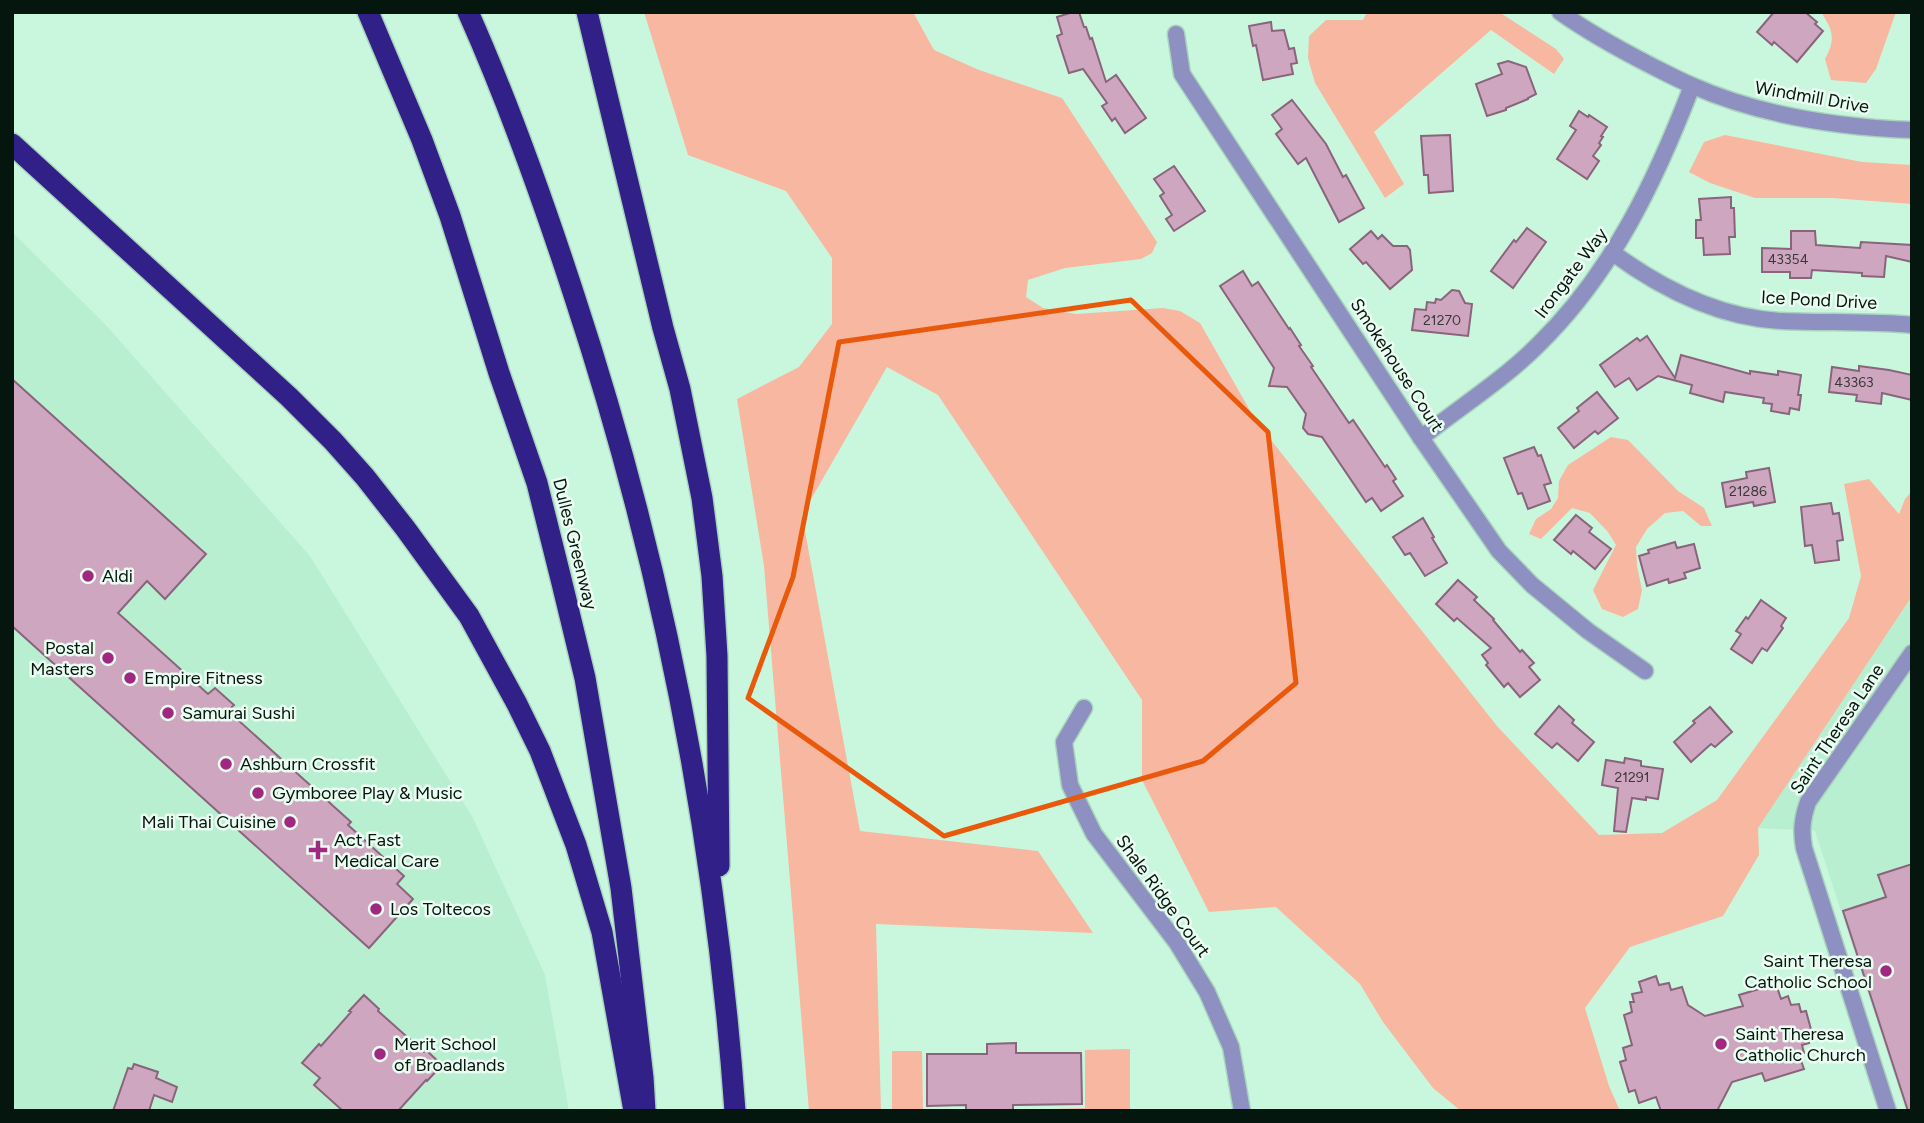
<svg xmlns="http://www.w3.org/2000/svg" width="1924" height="1123" font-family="Figtree,sans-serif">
<rect width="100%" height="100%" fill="#c9f7de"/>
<!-- built -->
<g fill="#b8efd1">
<path d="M12 232 104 323 310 556 473 818 545 975 569 1111H12Z"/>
<path d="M1912 596V1111H1906L1815 831 1757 828Z"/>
</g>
<!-- green -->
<g fill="#f8b7a0">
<path d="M644 12H913L934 50 979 70 1062 98 1157 242 1152 253 1141 259 1065 268 1028 280 1026 297 1043 308 1076 314 1163 308 1180 311 1200 323 1256 421 1497 726 1599 835 1662 833 1717 800 1849 618 1861 576 1844 484 1869 479 1899 514 1905 499 1912 491V596L1758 828 1759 855 1723 916 1630 947 1585 1008 1609 1086 1620 1111H1461L1433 1088 1383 1022 1360 984 1276 907 1209 912 1142 780V700L938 395 887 367 802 515 860 831 1038 851 1093 933 876 924 881 1111H809L764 566 737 399 799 367 832 324V258L786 191 688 155Z"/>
<path d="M1367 12H1499L1556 49 1564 59 1554 74 1491 30 1374 132 1404 184 1385 198 1315 83 1308 58 1309 36 1326 20H1363Z"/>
<path d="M1821 12H1896L1876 69 1866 83 1831 80 1825 59C1836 40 1833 30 1821 12Z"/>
<path d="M1725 135 1862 162 1912 165V204L1832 198H1755L1710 183 1689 172 1704 142Z"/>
<path d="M1611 437 1628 440 1678 491 1704 508 1712 526H1701L1683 511 1665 513 1647 529 1636 547 1637 566 1642 590 1638 609 1623 617 1602 609 1593 590 1616 545 1608 532 1590 513 1572 508 1541 539 1529 534 1536 519 1551 509 1558 498 1559 481 1568 465Z"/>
<path d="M1130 1049V1111H1051V1109L1085 1108V1050Z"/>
<path d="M892 1051H922L923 1109 962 1111H892Z"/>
</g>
<!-- building -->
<g fill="#cfa6c0" stroke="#89647b" stroke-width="2">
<path d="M1073 12H1079L1084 27H1086L1090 39 1092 38 1106 82 1116 75 1146 118 1125 133 1115 118 1112 121 1102 106 1107 103 1083 69 1069 73 1057 36 1062 34 1057 17Z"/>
<path d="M1774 12H1805L1817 22 1815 24 1823 31 1797 62 1774 42 1772 45 1757 32Z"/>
<path d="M1271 22 1272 31 1284 30 1289 49 1294 48 1297 63 1291 64 1293 74 1263 80 1256 45 1253 46 1249 26Z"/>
<path d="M1508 61 1526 67 1536 94 1528 98V99L1506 108V110L1487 116 1476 84 1502 74 1498 64Z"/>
<path d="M1292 100 1326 144 1343 177 1346 175 1364 208 1339 222 1306 158 1298 164 1276 134 1282 129 1272 115Z"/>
<path d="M1579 111 1588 117 1589 115 1607 127 1601 136 1603 137 1599 143 1601 145 1593 156 1599 161 1587 179 1557 159 1576 130 1570 126Z"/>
<path d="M1450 135 1453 191 1429 193 1428 175H1424L1421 136Z"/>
<path d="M1174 166 1205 211 1174 231 1166 219 1172 215 1160 196 1164 193 1154 179Z"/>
<path d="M1731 197V208H1734L1735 237H1729L1730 254 1704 255 1703 238H1696V220H1701L1699 199Z"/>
<path d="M1527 228 1546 242 1513 288 1491 271 1514 240 1516 242Z"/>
<path d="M1371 231 1378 239 1382 235 1393 246H1407L1410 250 1412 270 1390 289 1366 262 1363 264 1350 249Z"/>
<path d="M1791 231H1815L1816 245 1860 248 1861 242 1912 245V262L1886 256 1884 277 1862 276V273L1812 270 1811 278H1790V272H1762V248L1791 249Z"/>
<path d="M1243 271 1252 286 1258 282 1289 329 1290 328 1301 345 1299 346 1313 366 1311 367 1349 423 1353 420 1385 467 1387 465 1396 479 1393 481 1403 496 1381 511 1372 498 1366 502 1322 437 1308 434 1303 428 1306 414 1287 387 1269 386 1274 368 1220 286Z"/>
<path d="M1452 290 1459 291 1465 303 1472 304 1468 336 1412 330 1415 309 1426 310 1427 302 1435 303 1436 299 1441 300Z"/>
<path d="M1647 336 1675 378 1681 355 1750 374V371L1778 375V371L1801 375 1798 395H1801L1799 410 1790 408 1789 414 1771 411 1772 404 1763 403 1764 398 1725 392 1723 402 1690 393 1692 385 1658 376 1637 390 1629 378 1615 387 1600 365 1637 338 1640 341Z"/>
<path d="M1859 366 1889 370 1912 375V400L1882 393 1881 404 1856 401 1857 395 1829 392 1832 367 1859 371Z"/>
<path d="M12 379 206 554 165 599 147 581 118 613 208 694 215 688 234 705 228 711 351 822 348 825 404 876 397 884 413 899 369 948 12 626Z"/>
<path d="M1597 392 1618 418 1598 434 1595 431 1574 448 1558 428 1579 411 1577 408Z"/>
<path d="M1534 447 1538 456 1541 455 1551 483 1544 485 1550 501 1528 509 1522 493 1518 494 1504 458Z"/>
<path d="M1769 468 1775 502 1754 506 1753 502 1726 507 1722 483 1747 478 1746 472Z"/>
<path d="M1831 503 1833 514 1839 513 1843 540 1837 541 1839 560 1815 563 1812 545 1805 546 1801 507Z"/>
<path d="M1576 515 1592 528 1589 532 1611 549 1595 569 1573 551 1571 554 1554 540Z"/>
<path d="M1423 518 1434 537 1432 538 1447 563 1425 576 1410 553 1405 555 1393 537Z"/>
<path d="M1675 542 1677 548 1694 544 1700 568 1684 573 1686 578 1669 583 1668 579 1647 586 1639 556 1649 553 1648 550Z"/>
<path d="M1458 580 1477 597 1474 600 1494 619 1493 620 1520 652 1522 650 1534 663 1529 667 1540 680 1520 697 1508 683 1504 687 1486 665 1488 663 1482 655 1491 648 1457 618 1454 621 1436 604Z"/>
<path d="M1761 600 1786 618 1781 626 1783 628 1767 651 1762 648 1752 663 1731 649 1741 634 1736 631 1746 617 1748 619Z"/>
<path d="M1559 706 1574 720 1572 723 1594 742 1578 761 1557 743 1552 748 1535 734Z"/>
<path d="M1710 707 1732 732 1715 747 1711 744 1691 762 1674 742 1695 723 1693 721Z"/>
<path d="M1625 758 1641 761V766L1663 769 1658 799 1646 797V800L1632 798 1626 832 1614 831 1618 788 1602 785 1606 760 1624 763Z"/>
<path d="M1912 864V1111H1908L1843 911 1886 897 1878 875Z"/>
<path d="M1656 976 1659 985 1669 983 1671 990 1682 987 1688 1005 1705 1016 1743 1006 1739 995 1776 984 1781 999 1788 996 1791 1005 1799 1004 1801 1012 1806 1011 1812 1033 1807 1035 1809 1043 1802 1045 1804 1053 1799 1055 1804 1069 1765 1081 1762 1073 1732 1082 1717 1111H1661L1656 1097 1639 1103 1635 1090 1629 1092 1620 1062 1626 1060 1623 1048 1632 1045 1624 1015 1632 1012 1630 1002H1634L1632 994 1642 992 1639 982Z"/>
<path d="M364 995 379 1009 378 1011 424 1052 426 1050 442 1065 427 1081 426 1080 398 1111H343L314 1085 320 1078 302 1063 319 1044 321 1046 351 1012 349 1011Z"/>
<path d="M1016 1043V1053H1081L1082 1104 1013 1105V1111H966V1105L927 1106V1054H987V1044Z"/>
<path d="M134 1064 158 1072 156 1078 177 1087 172 1102 154 1095 149 1111H113L128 1068 132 1069Z"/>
</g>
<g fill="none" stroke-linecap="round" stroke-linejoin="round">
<defs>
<g id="minor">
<path d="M1560 12C1588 32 1617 48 1648 64 1662 71 1677 79 1691 85 1760 116 1837 127 1912 130"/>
<path d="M1176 34 1182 74 1421 438 1499 551 1532 585 1588 631 1645 671"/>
<path d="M1613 253C1662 289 1720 318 1782 321 1825 323 1868 321 1912 325"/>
<path d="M1421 438C1460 407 1503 380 1538 345 1612 273 1656 180 1692 86"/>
<path d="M1084 708 1064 742 1070 785 1094 834 1177 943 1207 992 1231 1047 1242 1111"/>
<path d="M1888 1111 1804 848C1801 831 1802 819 1808 802L1912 653"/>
</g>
<g id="motorway">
<path d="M368 12 422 140 450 216 499 373 537 483 561 579 585 678 621 888 643 1078 645 1111"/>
<path d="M468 12C509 104 543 200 574 295 661 559 715 833 735 1111"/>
<path d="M587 12 663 328 680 389 702 498 712 576 717 656 719 866"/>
<path d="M12 144 289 397 333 441 365 477 405 528 469 616 517 704 540 751 576 845 602 932 634 1111"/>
</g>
</defs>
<!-- minor casing -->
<use href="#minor" stroke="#aad3bd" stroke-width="19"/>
<!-- motorway casing -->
<use href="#motorway" stroke="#aad3bd" stroke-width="24"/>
<!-- minor -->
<use href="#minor" stroke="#8d90c1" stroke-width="16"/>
<!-- motorway -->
<use href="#motorway" stroke="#302087" stroke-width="21"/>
</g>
<!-- marked area -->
<path fill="none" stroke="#e8590c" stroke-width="5" stroke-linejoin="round" d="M1131 300 1268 432 1296 683 1203 761 944 836 748 698 793 577 839 342Z"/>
<!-- markers -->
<g fill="#a02880" stroke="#ebfdf2" stroke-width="2.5">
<circle cx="88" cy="576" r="7"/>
<circle cx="108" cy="658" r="7"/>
<circle cx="130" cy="678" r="7"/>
<circle cx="168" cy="713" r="7"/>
<circle cx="226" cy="764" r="7"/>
<circle cx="258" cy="793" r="7"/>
<circle cx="290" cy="822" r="7"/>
<path d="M314.5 839.5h7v7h7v7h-7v7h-7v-7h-7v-7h7z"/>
<circle cx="376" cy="909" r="7"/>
<circle cx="1886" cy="971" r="7"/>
<circle cx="1721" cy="1044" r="7"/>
<circle cx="380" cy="1054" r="7"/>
</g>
<g text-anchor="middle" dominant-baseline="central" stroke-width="5" stroke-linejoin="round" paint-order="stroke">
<!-- number labels -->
<g font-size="14" fill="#383a3a">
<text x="1788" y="259">43354</text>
<text x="1442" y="320">21270</text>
<text x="1854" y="382">43363</text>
<text x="1748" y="491">21286</text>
<text x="1632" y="777">21291</text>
</g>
<!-- street labels -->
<g font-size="18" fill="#05160e" stroke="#ebfdf2">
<text transform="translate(1812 97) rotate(10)">Windmill Drive</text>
<text transform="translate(1571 273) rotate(-53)">Irongate Way</text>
<text transform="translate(1819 300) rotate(3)">Ice Pond Drive</text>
<text transform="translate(1397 365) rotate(57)">Smokehouse Court</text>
<text transform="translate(575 544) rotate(76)">Dulles Greenway</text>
<text transform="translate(1837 729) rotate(-56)">Saint Theresa Lane</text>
<text transform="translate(1163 896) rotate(54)">Shale Ridge Court</text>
</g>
<!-- poi labels -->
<g font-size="18" fill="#05160e" stroke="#ebfdf2" text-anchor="start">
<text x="102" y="576">Aldi</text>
<text x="94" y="648" text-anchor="end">Postal<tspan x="94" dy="21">Masters</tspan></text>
<text x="144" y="678">Empire Fitness</text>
<text x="182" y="713">Samurai Sushi</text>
<text x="240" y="764">Ashburn Crossfit</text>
<text x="272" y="793">Gymboree Play &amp; Music</text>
<text x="276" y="822" text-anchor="end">Mali Thai Cuisine</text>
<text x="334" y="840">Act Fast<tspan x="334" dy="21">Medical Care</tspan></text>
<text x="390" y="909">Los Toltecos</text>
<text x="1872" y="961" text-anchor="end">Saint Theresa<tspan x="1872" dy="21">Catholic School</tspan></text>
<text x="1735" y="1034">Saint Theresa<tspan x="1735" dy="21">Catholic Church</tspan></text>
<text x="394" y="1044">Merit School<tspan x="394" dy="21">of Broadlands</tspan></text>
</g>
</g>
<!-- border -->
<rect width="1924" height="1123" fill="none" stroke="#05160e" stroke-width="28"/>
</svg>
